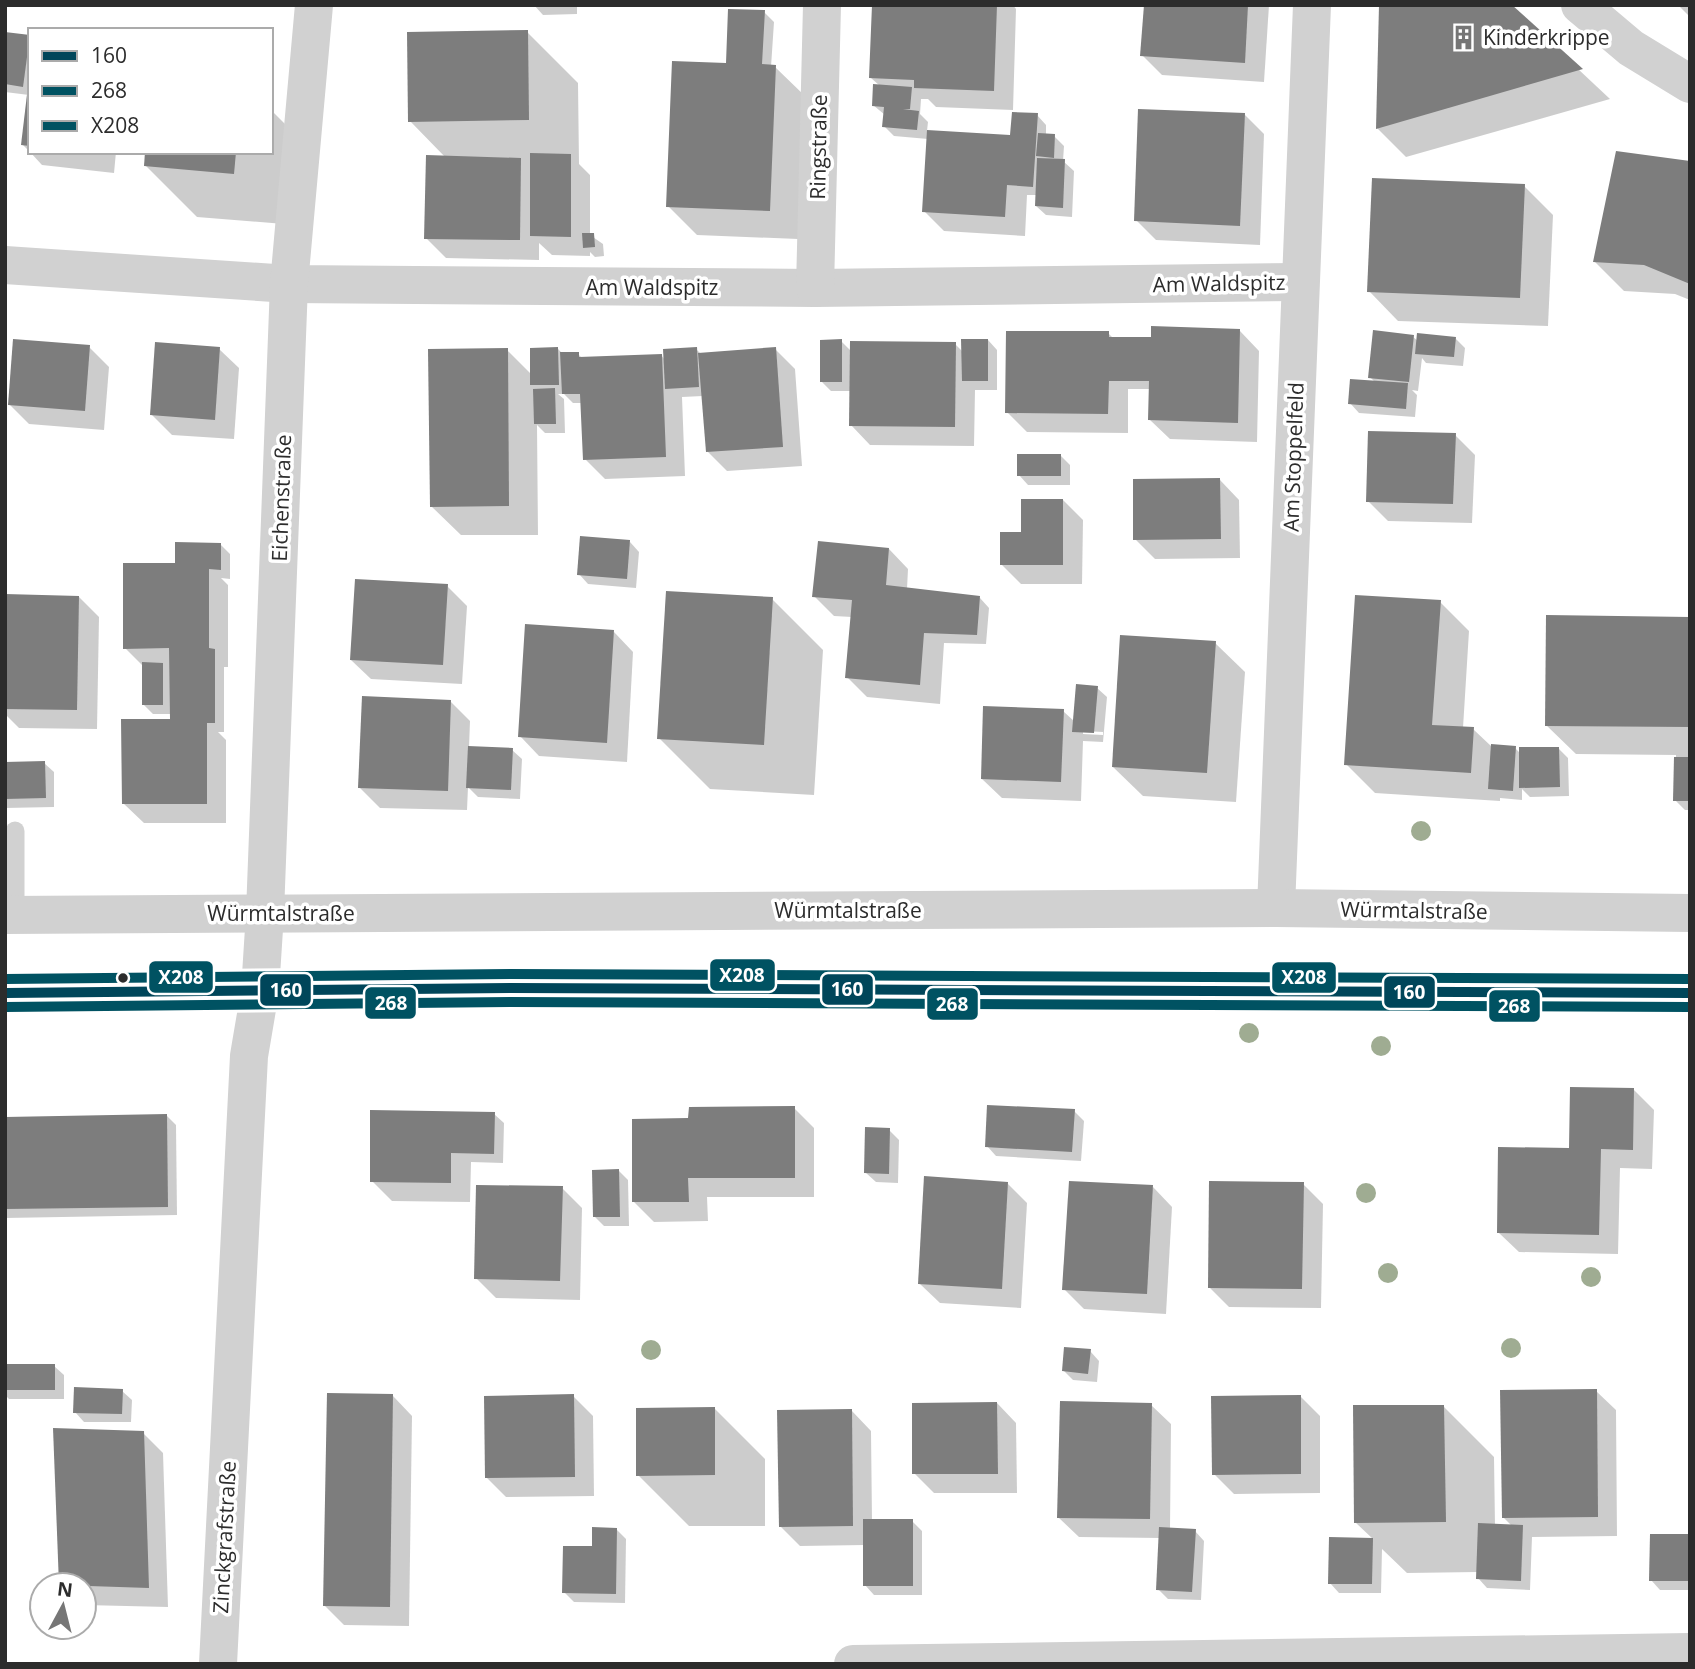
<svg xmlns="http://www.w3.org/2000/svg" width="1695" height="1669" font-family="'Open Sans',sans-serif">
<rect width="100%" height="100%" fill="#fff"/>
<!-- shadow -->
<g fill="#0003" fill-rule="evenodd">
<path d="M534 5H577V14L543 15Z"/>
<path d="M874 5H1013L1016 9 1013 110 936 107 928 99H921L920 114 928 122 927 131 1009 136 1037 115 1046 125V135L1054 136 1064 146 1063 161 1074 171 1072 217 1046 215 1036 206 1037 195H1027L1025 236 944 231 924 211 928 139 894 136 884 126 885 115 873 105 880 86 871 78Z"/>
<path d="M1146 5H1269L1264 82 1162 75 1142 55Z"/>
<path d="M1510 5 1610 99 1406 157 1377 128Z"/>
<path d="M1678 5H1690V17Z"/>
<path d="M764 12 774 22 771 67H775L805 96 798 239 697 235 668 206 728 65Z"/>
<path d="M527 32 578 83 579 164 590 175V235L603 244 604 256 595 257 590 252V256L552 255 539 243V260L446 258 426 238 446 158 410 121Z"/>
<path d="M5 33 30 36V152L23 145 29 95 5 92Z"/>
<path d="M271 110 291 130 284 224 197 217 146 166 147 152H271Z"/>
<path d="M1244 114 1264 134 1260 245 1156 240 1136 220Z"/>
<path d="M30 152H116L114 173 42 165Z"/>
<path d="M1690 163V300L1675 294 1624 291 1595 262Z"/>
<path d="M1524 186 1553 215 1548 326 1398 321 1369 291Z"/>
<path d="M1240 331 1259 351 1257 442 1170 439 1150 420 1151 389H1128V433L1027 432 1007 412 1108 333 1113 338H1152Z"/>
<path d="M1413 337 1418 341 1455 338 1465 348 1463 366 1426 363 1422 358 1418 391 1412 390 1417 395 1415 417 1359 413 1350 403 1376 383 1370 377Z"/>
<path d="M988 340 997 350V390H975L974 446 870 445 851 425V391H831L822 382 841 341 851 351 955 344 963 352Z"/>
<path d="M89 347 109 367 104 430 29 424 9 404Z"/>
<path d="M219 349 239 368 234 439 172 435 152 415Z"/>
<path d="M558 349 563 354H578L583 359 661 355 665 360 696 349 702 355 775 349 795 369 802 466 727 471 708 452 703 396 682 397 685 476 605 479 585 459 582 403H573L564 394H558L564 399 565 433H545L537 425 538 535H461L431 506 507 350 532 375Z"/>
<path d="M1455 435 1475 455 1472 523 1388 521 1368 501Z"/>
<path d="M1060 455 1070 465V485H1028L1019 475Z"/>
<path d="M1220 480 1239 500 1240 558 1155 559 1135 539Z"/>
<path d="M1063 500 1083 520 1082 584H1021L1001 564 1022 534Z"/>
<path d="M630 542 639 552 636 588 588 584 579 574Z"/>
<path d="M220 544 230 554V579L221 578 228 585V667H224V732H218L226 740V823H144L124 804 172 720V714H153L143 704 144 667 125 648 177 565Z"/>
<path d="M889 549 908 569 907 589 980 598 989 608 986 644 944 643 940 704 867 697 847 677 852 617 834 616 814 596Z"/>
<path d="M447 586 467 606 462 684 371 679 351 660Z"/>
<path d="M5 596 79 597 99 617 97 729 19 728 5 714Z"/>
<path d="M772 599 823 650 814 795 710 789 659 738Z"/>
<path d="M1440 602 1469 631 1463 728 1473 729 1491 746 1515 748 1520 753 1559 749 1568 758 1569 796 1530 797 1522 789V800L1500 798V801L1375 793 1346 764Z"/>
<path d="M1690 619V810H1685L1675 800 1676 755 1576 754 1546 725Z"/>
<path d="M614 632 633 652 627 762 539 756 520 736Z"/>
<path d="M1215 643 1245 672 1236 802 1143 796 1113 767Z"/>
<path d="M1097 688 1107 697 1103 742 1083 741 1081 801 1002 798 982 779 1063 711 1075 722ZM1083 731 1103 732V735L1083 734Z"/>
<path d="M450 701 470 721 469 748 512 750 522 759 520 799 478 797 468 787 467 810 380 808 360 788Z"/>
<path d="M5 763H44L54 772V807L5 808Z"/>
<path d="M1634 1090 1654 1110 1652 1169 1620 1168 1618 1254 1519 1252 1499 1233 1570 1150Z"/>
<path d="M794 1108 814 1128V1197H707L708 1221 654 1222 634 1202 690 1120Z"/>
<path d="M1074 1111 1084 1121 1081 1161 996 1156 987 1146Z"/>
<path d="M494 1114 504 1123 503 1163 471 1162 470 1202 392 1201 372 1181Z"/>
<path d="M167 1116 176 1125 177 1215 5 1218V1119Z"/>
<path d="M889 1130 899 1140 898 1183 876 1182 866 1173Z"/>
<path d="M618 1170 628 1180 629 1226H604L594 1216Z"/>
<path d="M1007 1183 1027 1203 1021 1308 940 1303 920 1284Z"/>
<path d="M1303 1184 1323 1204 1321 1308 1229 1307 1209 1287Z"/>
<path d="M1153 1187 1172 1207 1166 1314 1084 1309 1064 1289Z"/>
<path d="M562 1188 582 1208 580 1300 496 1298 476 1278Z"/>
<path d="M1090 1351 1099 1361 1097 1382 1073 1380 1064 1371Z"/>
<path d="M5 1365 54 1366 64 1375V1399H9L5 1395Z"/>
<path d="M122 1391 132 1400 131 1422H84L75 1412Z"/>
<path d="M1596 1391 1616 1410 1617 1536 1532 1537 1530 1590 1487 1588 1478 1578V1572L1407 1573 1382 1549 1381 1593H1339L1330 1583 1373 1539 1356 1523 1443 1406 1494 1457 1495 1526 1513 1527 1503 1517Z"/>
<path d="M393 1396 412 1416 409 1626 344 1625 324 1605Z"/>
<path d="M573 1396 593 1416 594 1496 506 1497 486 1477Z"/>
<path d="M1300 1396 1320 1416V1493L1234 1494 1214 1474Z"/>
<path d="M997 1403 1016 1423 1017 1493H934L914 1473Z"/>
<path d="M1151 1405 1171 1424 1170 1530 1195 1531 1204 1541 1201 1600 1168 1599 1158 1589 1160 1538 1079 1537 1059 1518Z"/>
<path d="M714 1408 765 1459V1526H689L638 1475Z"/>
<path d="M852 1411 871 1431 872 1521H912L922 1531V1595H874L865 1585V1545L800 1546 781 1527Z"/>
<path d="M143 1433 163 1453 168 1607 84 1605V1585Z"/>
<path d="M616 1529 626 1539 625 1603 574 1602 564 1592Z"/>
<path d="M1690 1536V1590H1660L1651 1580Z"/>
</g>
<!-- building -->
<g fill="#7d7d7d">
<path d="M872 5H997L994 91 914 88V80L869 78Z"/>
<path d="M1144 5H1248L1245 63 1140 56Z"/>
<path d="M1379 5H1512L1583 69 1376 129Z"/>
<path d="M728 9 765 10 762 64 776 65 770 211 666 207 672 61 726 63Z"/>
<path d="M528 30 529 120 408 122 407 32Z"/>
<path d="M5 32 30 35 23 87 5 84Z"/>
<path d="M873 84 912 87 910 109H903L919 111 917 130 882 127 884 107 872 106Z"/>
<path d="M28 86H30V146L21 145Z"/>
<path d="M1138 109 1245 113 1240 226 1134 221Z"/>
<path d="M1012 112 1038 113 1033 187 1007 185 1005 217 922 212 927 130 1010 135Z"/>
<path d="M1038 133 1055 134 1054 158 1036 156Z"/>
<path d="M1616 151 1690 161V284L1644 265 1593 262Z"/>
<path d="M145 152H236L234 174 144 166Z"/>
<path d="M530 153 571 154V237L530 236Z"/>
<path d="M426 155 521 158 520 240 424 239Z"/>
<path d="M1037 158 1065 159 1063 208 1035 206Z"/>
<path d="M1372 178 1525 184 1520 298 1367 292Z"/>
<path d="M582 233H594L595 247 583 248Z"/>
<path d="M1151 326 1240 329 1238 423 1148 420 1149 381H1109L1108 414 1005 413 1006 331H1109V337H1151Z"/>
<path d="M1373 330 1414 335 1409 382 1368 378Z"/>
<path d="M1417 333 1456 337 1454 357 1415 354Z"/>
<path d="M13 339 90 345 85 411 8 405Z"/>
<path d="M842 339V382H820V340Z"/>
<path d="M961 339H988V381H962Z"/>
<path d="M850 341 956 342 955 427 849 426Z"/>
<path d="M155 342 220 347 215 420 150 415Z"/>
<path d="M558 347 559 385H530V348Z"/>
<path d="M697 347 699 387 665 389 663 349Z"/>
<path d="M776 347 783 447 706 452 698 353Z"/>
<path d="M508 348 509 506 430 507 428 349Z"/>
<path d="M560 352H579V357L662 354 666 457 583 460 580 394H562Z"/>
<path d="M1350 379 1408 383 1406 409 1348 404Z"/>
<path d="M555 388 556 424H534L533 389Z"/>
<path d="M1368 431 1456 433 1453 504 1366 502Z"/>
<rect x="1017" y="454" width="44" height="22"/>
<path d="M1220 478 1221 539 1133 540V479Z"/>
<path d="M1021 499H1063V565H1000V532H1021Z"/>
<path d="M580 536 630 540 627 579 577 575Z"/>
<path d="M818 541 889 548 886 585 980 596 977 635 924 633 920 685 845 678 852 600 812 597Z"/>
<path d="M175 542 221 543V570L209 569V648L215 649V723H207V804H122L121 719H170L169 648 123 649V563H175Z"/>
<path d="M355 579 448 584 443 665 350 660Z"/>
<path d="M666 591 773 597 764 745 657 739Z"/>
<path d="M5 594 79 596 77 710 5 709Z"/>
<path d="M1355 595 1441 600 1432 725 1474 727 1471 773 1344 765Z"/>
<path d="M1546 615 1690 617V727L1545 726Z"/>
<path d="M525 624 614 630 607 743 518 737Z"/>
<path d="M1120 635 1216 641 1207 773 1112 767Z"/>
<path d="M142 662 163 663V705H142Z"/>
<path d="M1076 684 1098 686 1094 733 1072 732Z"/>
<path d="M362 696 451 700 448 791 358 788Z"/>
<path d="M983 706 1064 709 1061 782 981 779Z"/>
<path d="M1491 744 1516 746 1513 791 1488 789Z"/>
<path d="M468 746 513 748 511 790 466 788Z"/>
<path d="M1519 747H1559L1560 787 1519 788Z"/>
<path d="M1674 757H1690V801H1673Z"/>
<path d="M45 761 46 798 5 799V762Z"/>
<path d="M1570 1087 1634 1088 1633 1150 1601 1149 1599 1235 1497 1233 1498 1147 1569 1148Z"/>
<path d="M987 1105 1075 1109 1072 1152 985 1147Z"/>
<path d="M795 1106V1178H688L689 1202H632V1119L688 1118 689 1107Z"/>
<path d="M370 1110 495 1112 494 1154 451 1153V1183L370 1182Z"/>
<path d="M167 1114 168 1207 5 1209V1117Z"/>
<path d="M865 1127 890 1128 889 1174 864 1173Z"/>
<path d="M619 1169 620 1217H593L592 1170Z"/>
<path d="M924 1176 1008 1182 1002 1289 918 1284Z"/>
<path d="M1069 1181 1153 1185 1147 1294 1062 1290Z"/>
<path d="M1209 1181 1304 1182 1302 1289 1208 1288Z"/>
<path d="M476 1185 563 1186 560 1281 474 1279Z"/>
<path d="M1064 1347 1091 1349 1088 1374 1062 1371Z"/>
<rect x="5" y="1364" width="50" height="26"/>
<path d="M74 1387 123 1389 122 1414 73 1413Z"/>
<path d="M1597 1389 1598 1517 1502 1518 1500 1390Z"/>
<path d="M327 1393 393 1394 390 1607 323 1606Z"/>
<path d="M574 1394 575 1477 485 1478 484 1396Z"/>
<path d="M1301 1395V1474L1212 1475 1211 1396Z"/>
<path d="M1060 1401 1152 1403 1150 1519 1057 1518Z"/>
<path d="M997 1402 998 1474H912V1403Z"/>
<path d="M1353 1405H1444L1446 1522 1354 1523Z"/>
<path d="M715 1407V1475L636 1476V1408Z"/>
<path d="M852 1409 853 1526 779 1527 777 1410Z"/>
<path d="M53 1428 144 1431 149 1588 59 1585Z"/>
<rect x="863" y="1519" width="50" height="67"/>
<path d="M1478 1523 1523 1525 1521 1581 1476 1579Z"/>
<path d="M592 1527 617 1528 616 1594 562 1593 563 1546H592Z"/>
<path d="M1159 1527 1196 1529 1192 1592 1156 1590Z"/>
<path d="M1650 1534H1690V1581H1649Z"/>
<path d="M1329 1537 1373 1538 1372 1584H1328Z"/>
</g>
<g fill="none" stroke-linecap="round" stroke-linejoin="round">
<!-- service -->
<path stroke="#d1d1d1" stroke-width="19" d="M15 915V831"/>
<!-- minor -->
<g stroke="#d1d1d1" stroke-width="38">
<path d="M1580 5 1631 48 1690 84"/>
<path d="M5 265 289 284 815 288 1300 282"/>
<path d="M815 288 822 5"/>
<path d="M1276 908 1312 5"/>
<path d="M5 915 1276 908 1690 913"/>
<path d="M218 1664 249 1056 260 991 265 913 289 284 314 5"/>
<path d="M853 1664 1690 1652"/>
</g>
<!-- secondary -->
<path stroke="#cacaca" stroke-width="38" d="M5 993 511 988 1690 993"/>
<defs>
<path id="bus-1" d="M5 993 511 988 1690 993"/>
<path id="bus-2" d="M5 1007 511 1002 1690 1007"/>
<path id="bus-3" d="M5 979 511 974 1690 979"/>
</defs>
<!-- bus-1 casing -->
<use href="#bus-1" stroke="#fff" stroke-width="16"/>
<!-- bus-2 casing -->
<use href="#bus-2" stroke="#fff" stroke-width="16"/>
<!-- bus-3 casing -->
<use href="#bus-3" stroke="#fff" stroke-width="16"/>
<!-- bus-1 -->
<use href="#bus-1" stroke="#00465a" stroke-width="10"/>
<!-- bus-2 -->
<use href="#bus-2" stroke="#005262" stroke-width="10"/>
<!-- bus-3 -->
<use href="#bus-3" stroke="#005262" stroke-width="10"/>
</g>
<!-- trees -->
<g fill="#9fac92">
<circle cx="1421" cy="831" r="10"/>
<circle cx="1249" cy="1033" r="10"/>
<circle cx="1381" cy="1046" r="10"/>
<circle cx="1366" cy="1193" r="10"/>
<circle cx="1388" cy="1273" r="10"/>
<circle cx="1591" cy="1277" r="10"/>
<circle cx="1511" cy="1348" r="10"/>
<circle cx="651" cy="1350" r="10"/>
</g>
<!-- icons -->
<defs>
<symbol id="building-bare" viewBox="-9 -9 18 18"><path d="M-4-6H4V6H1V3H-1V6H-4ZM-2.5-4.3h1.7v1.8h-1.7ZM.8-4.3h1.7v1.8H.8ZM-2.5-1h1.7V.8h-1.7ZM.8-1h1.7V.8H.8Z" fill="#767676" stroke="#fff" stroke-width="2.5" paint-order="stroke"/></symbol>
</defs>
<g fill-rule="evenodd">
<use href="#building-bare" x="1446" y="20" width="35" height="35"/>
</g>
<!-- markers -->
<circle fill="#2c2c2c" stroke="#fff" stroke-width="2.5" cx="123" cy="978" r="6"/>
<g text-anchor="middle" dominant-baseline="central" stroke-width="7" stroke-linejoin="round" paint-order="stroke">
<!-- poi labels -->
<g font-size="21" fill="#2c2c2c" stroke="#fff" text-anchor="start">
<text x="1483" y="37">Kinderkrippe</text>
</g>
<!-- street labels -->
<g font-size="21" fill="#2c2c2c" stroke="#fff">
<text transform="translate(818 147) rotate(-89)">Ringstraße</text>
<text transform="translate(1219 283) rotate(-1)">Am Waldspitz</text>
<text x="652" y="287">Am Waldspitz</text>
<text transform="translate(1293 457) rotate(-88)">Am Stoppelfeld</text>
<text transform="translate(281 498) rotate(-88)">Eichenstraße</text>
<text x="848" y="910">Würmtalstraße</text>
<text transform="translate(1414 910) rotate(1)">Würmtalstraße</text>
<text x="281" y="913">Würmtalstraße</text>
<text transform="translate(224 1537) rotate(-87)">Zinckgrafstraße</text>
</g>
</g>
<g stroke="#fff" stroke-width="2.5">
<rect x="709" y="958" width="67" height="34" rx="7" fill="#005262"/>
<rect x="148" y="960" width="66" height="34" rx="7" fill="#005262"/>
<rect x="1271" y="961" width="66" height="33" rx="7" fill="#005262"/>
<rect x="821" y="973" width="53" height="33" rx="7" fill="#00465a"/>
<rect x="259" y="973" width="53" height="34" rx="7" fill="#00465a"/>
<rect x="1383" y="975" width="53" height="34" rx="7" fill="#00465a"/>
<rect x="364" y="986" width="53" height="34" rx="7" fill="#005262"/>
<rect x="926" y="987" width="53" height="34" rx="7" fill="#005262"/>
<rect x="1488" y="989" width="53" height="34" rx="7" fill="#005262"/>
</g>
<g font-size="19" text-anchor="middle" font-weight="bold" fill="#fff">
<text x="742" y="982">X208</text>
<text x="181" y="984">X208</text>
<text x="1304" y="984">X208</text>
<text x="847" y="996">160</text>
<text x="286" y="997">160</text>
<text x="1409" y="999">160</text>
<text x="391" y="1010">268</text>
<text x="952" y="1011">268</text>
<text x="1514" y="1013">268</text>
</g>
<!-- border -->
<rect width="1695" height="1669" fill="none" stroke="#2c2c2c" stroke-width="14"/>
<!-- legend -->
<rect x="28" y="28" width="245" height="126" fill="#ffffff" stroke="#ababab" stroke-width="2"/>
<rect x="42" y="51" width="35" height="10" fill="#00465a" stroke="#ababab" stroke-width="2"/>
<text x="91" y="63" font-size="21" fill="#2c2c2c">160</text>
<rect x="42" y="86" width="35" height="10" fill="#005262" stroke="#ababab" stroke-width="2"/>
<text x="91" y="98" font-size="21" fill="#2c2c2c">268</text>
<rect x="42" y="121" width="35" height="10" fill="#005262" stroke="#ababab" stroke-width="2"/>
<text x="91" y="133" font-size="21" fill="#2c2c2c">X208</text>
<!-- north arrow -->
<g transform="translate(63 1606) rotate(7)"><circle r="33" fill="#ffffff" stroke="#ababab" stroke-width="2"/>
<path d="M0-5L12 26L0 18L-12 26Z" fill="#767676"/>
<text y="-10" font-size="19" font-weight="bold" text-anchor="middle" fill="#2c2c2c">N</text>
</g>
</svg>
